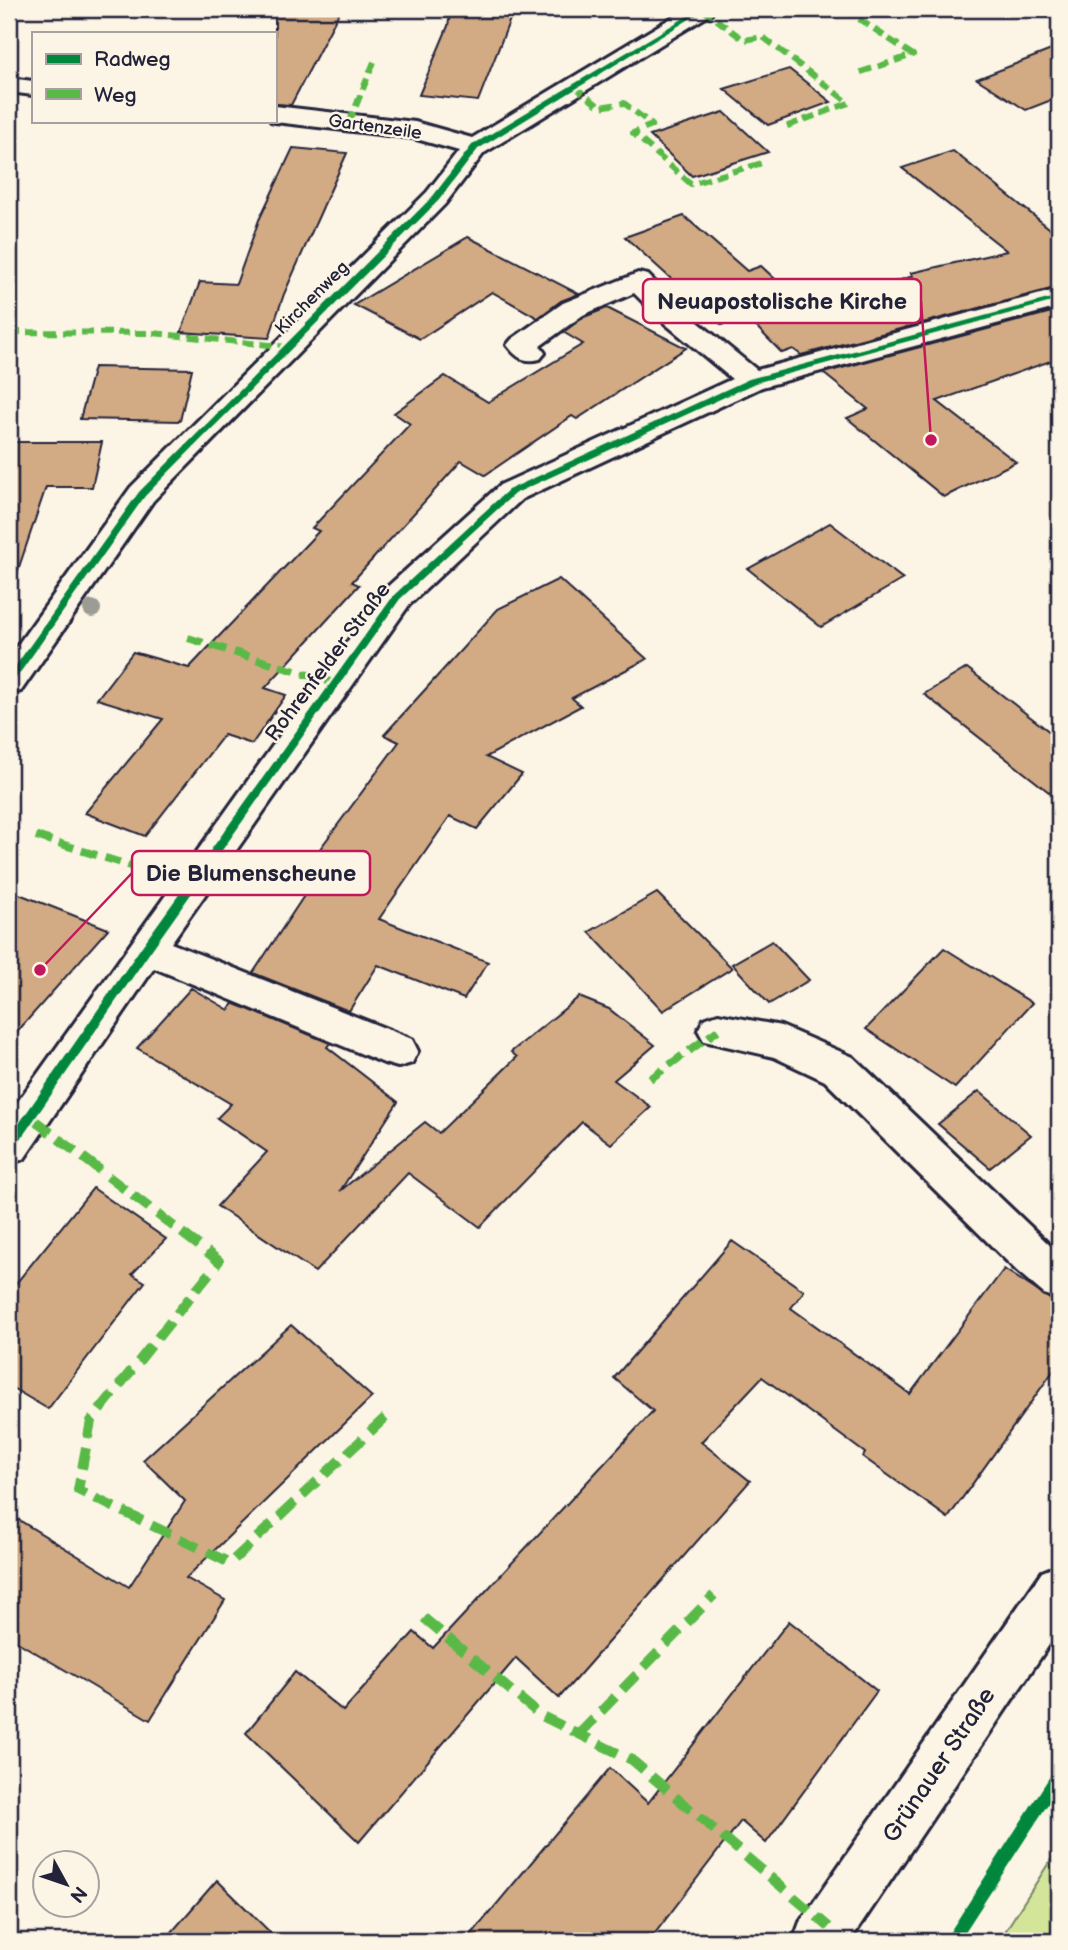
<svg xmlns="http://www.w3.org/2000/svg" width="1068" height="1950" font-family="'Balsamiq Sans',sans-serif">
<rect width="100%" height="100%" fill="#fcf5e5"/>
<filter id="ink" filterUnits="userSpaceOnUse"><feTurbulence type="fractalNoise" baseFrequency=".0143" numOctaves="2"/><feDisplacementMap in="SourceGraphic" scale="14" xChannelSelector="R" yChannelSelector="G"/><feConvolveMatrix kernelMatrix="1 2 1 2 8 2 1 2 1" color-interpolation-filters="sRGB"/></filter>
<g filter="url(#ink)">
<!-- green -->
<path fill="#d3e599" stroke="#7a846a" stroke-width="2" d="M1059 1847V1941H999Z"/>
<!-- building -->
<g fill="#d2ab84" stroke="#22223b" stroke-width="2">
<path d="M275 9H341L291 105 275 104Z"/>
<path d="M451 9H514L478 101 419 95 448 26Z"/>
<path d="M1059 47V97L1026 110 977 79Z"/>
<path d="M789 69 831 102 768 125 724 89Z"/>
<path d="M724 112 768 152 692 176 650 136Z"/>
<path d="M293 148 347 153 284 294 269 338 181 332 200 282 236 284 259 220Z"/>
<path d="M953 151 1059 236V287L801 355 793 349 782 353 742 312 722 325 625 237 684 216 747 271 761 266 801 303 819 297 826 304 913 276 911 273 1007 251 902 168Z"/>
<path d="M468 237 579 294 561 301 538 318 492 292 420 339 354 305Z"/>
<path d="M607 308 686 348 577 419 572 416 485 475 461 461 352 582 359 585 265 688 286 695 252 744 224 735 145 836 85 813 163 719 97 699 133 652 189 668 319 531 312 528 410 424 394 413 445 376 488 402 583 344 563 332 584 317Z"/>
<path d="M1059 310V358L937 401 1016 462 944 497 847 418 868 409 823 373Z"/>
<path d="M94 367 192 369 180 421 80 419Z"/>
<path d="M9 442H102L92 487H46L17 573 9 572Z"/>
<path d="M830 523 903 579 821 627 748 569Z"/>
<path d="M559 579 647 659 572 698 581 706 486 757 522 774 477 829 450 816 379 919 488 962 464 999 378 965 349 1011 253 973 321 870 308 865 399 742 384 735 498 609Z"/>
<path d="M967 668 1059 739V800L924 694Z"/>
<path d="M9 890 108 929 9 1041Z"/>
<path d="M657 893 732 968 663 1011 589 932Z"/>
<path d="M772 941 809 980 769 1004 732 964Z"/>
<path d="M944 948 1032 1003 955 1088 866 1029Z"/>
<path d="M191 988 229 1010 233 1003 330 1043 327 1047 398 1102 340 1191 425 1122 439 1133 517 1057 511 1052 579 997 609 1009 655 1045 614 1080 651 1107 611 1144 582 1122 480 1227 408 1173 315 1272 217 1206 267 1152 217 1118 231 1104 137 1048Z"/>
<path d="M979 1091 1031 1135 990 1168 938 1124Z"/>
<path d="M93 1188 166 1239 132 1274 145 1282 48 1409 9 1386V1292Z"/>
<path d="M732 1241 804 1291 791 1308 910 1394 1004 1269 1059 1305V1363L948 1518 863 1457 865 1453 762 1377 701 1442 750 1481 559 1698 516 1658 359 1842 246 1733 295 1672 343 1711 414 1632 433 1648 653 1411 614 1378Z"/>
<path d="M291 1325 372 1397 186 1578 225 1600 150 1720 9 1637V1514L129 1587 185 1501 143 1460Z"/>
<path d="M789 1621 877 1691 766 1843 741 1821 649 1941H466L610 1768 648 1803Z"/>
<path d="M217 1880 279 1941H164Z"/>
</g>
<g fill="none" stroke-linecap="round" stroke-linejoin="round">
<defs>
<g id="minor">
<path d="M686 9H715L711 14 484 153 445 204 153 501 21 691 9 694V657L131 487 427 192 459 151 413 138 275 122 271 121H275V106L415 122 472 138Z"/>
<path d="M9 78 33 81V95L9 92Z"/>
<path d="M638 273 648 275 682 309 757 370 1059 289V307L762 387 522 499 409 605 171 943 412 1039 418 1051 412 1063 398 1067 384 1063 154 968 24 1159 9 1164V1114L385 589 500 485 732 379 662 321 634 293 583 315 540 346 545 353 540 359C524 363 517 358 507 345L512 339 563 303Z"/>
<path d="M718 1014 781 1026 853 1057 1059 1254V1299L1044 1294 1017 1271 825 1081 774 1057 704 1041 698 1030 704 1019Z"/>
<path d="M1059 1565V1630L850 1941H793L800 1922 1042 1572Z"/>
</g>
</defs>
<!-- minor casing -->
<use href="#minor" stroke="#22223b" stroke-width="6"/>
<!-- minor -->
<use href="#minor" fill="#fcf5e5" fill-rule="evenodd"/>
<!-- quiet-far2 -->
<g stroke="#58b947" stroke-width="6" stroke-dasharray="12 6" stroke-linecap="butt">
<path d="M702 9 744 40 763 37 849 103 785 127"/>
<path d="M844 9 913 55 855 74"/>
<path d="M574 86 600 107 624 103 652 125 633 133 691 184 762 163"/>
<path d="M349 123 376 57"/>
<path d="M9 332 152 333 289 347"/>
</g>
<!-- quiet-far1 -->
<g stroke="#58b947" stroke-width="8" stroke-dasharray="16 8" stroke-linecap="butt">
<path d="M188 638 334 683"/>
<path d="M36 836 191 885"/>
<path d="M650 1079 718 1030"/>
<path d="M30 1117 36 1122"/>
</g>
<!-- quiet -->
<g stroke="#58b947" stroke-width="10" stroke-dasharray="21 10" stroke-linecap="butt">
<path d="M34 1120 219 1261 91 1421 78 1490 230 1563 388 1415"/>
<path d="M424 1618 540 1715 632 1760 829 1927"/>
<path d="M579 1734 714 1595"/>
</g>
<defs>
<g id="cycleway">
<path d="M699 9H706L478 149 439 200 145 496 12 684 9 685V675L139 492 433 196 472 145Z"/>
<path d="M1059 296V300L755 383 514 494 400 599 150 952 13 1150 9 1152V1138L142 946 394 595 508 490 749 379Z"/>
<path d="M1059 1768V1787L959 1941H944L1054 1770Z"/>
</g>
</defs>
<!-- cycleway casing -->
<use href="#cycleway" stroke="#fcf5e5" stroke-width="5"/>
<!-- cycleway -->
<use href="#cycleway" fill="#00873e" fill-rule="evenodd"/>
</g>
<!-- trees -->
<circle fill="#9c9c94" cx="92" cy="609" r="9"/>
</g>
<g text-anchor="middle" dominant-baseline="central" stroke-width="5" stroke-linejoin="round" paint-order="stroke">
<!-- far-street labels -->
<g font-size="18" fill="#22223b" stroke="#fcf5e5">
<text transform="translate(375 127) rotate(8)">Gartenzeile</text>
<text transform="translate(312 298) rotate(-45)">Kirchenweg</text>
</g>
<!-- street labels -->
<g font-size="21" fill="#22223b" stroke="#fcf5e5">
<text transform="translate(328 662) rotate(-53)">Rohrenfelder Straße</text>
</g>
<!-- near-street labels -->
<g font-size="24" fill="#22223b" stroke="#fcf5e5">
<text transform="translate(939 1765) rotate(-56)">Grünauer Straße</text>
</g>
</g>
<!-- callouts -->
<path fill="none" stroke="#c2185b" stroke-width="2.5" d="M931 440L921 301M40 970L132 873"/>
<g fill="#c2185b" stroke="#fcf5e5" stroke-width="2.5">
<circle cx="931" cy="440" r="7"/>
<circle cx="40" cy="970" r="7"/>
</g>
<g fill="#fcf5e5" stroke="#c2185b" stroke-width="2.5">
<rect x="643" y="279" width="278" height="44" rx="7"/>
<rect x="132" y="851" width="238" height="44" rx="7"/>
</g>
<g font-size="23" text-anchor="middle" font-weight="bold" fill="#22223b">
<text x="782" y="309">Neuapostolische Kirche</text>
<text x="251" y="881">Die Blumenscheune</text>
</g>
<!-- margin -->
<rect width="1068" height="1950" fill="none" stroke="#fcf5e5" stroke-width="35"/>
<rect x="18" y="18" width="1033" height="1915" fill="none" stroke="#22223b" stroke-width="2.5" filter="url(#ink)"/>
<!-- legend -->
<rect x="32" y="32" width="245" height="91" fill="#fcf5e5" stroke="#a5a1a1" stroke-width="2"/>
<rect x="46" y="54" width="35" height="10" fill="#00873e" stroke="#a5a1a1" stroke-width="2"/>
<text x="94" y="66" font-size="21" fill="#22223b">Radweg</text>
<rect x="46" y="89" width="35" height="10" fill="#58b947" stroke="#a5a1a1" stroke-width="2"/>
<text x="94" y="102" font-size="21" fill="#22223b">Weg</text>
<!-- north arrow -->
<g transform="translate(66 1884) rotate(130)"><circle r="33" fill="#fcf5e5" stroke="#a5a1a1" stroke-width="2"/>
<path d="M0-5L12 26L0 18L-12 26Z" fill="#22223b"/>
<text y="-10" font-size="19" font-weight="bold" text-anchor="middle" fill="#22223b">N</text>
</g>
</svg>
